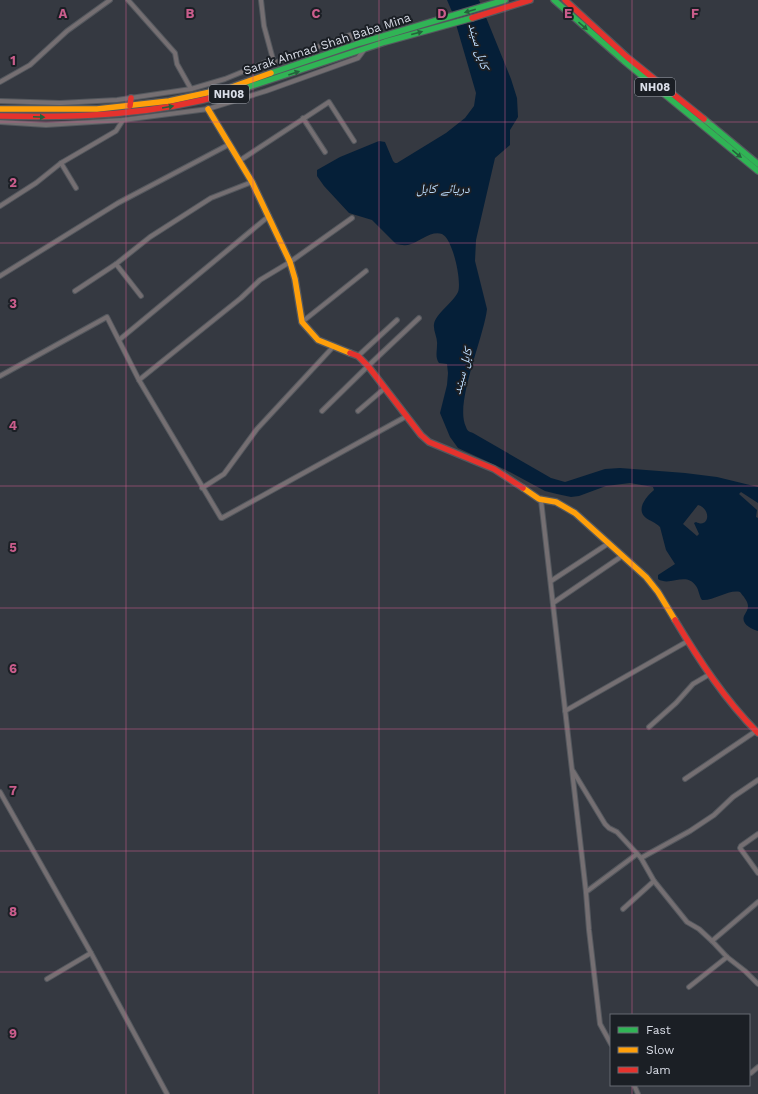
<svg xmlns="http://www.w3.org/2000/svg" width="758" height="1094" font-family="'Work Sans','Noto Naskh Arabic',sans-serif">
<rect width="100%" height="100%" fill="#353941"/>
<!-- water -->
<path fill="#051f38" fill-rule="evenodd" d="M447 0H479L511 79 517 98 518 117 510 130V145L495 158 476 240 475 261 487 309C484 337 454 404 466 427 467 431 470 432 473 433L551 478 565 482 605 469 620 468 685 473 717 477 758 487V503L741 492 739 494 757 510 756 517 758 518V631C751 629 741 624 744 616 746 612 748 610 748 606 748 601 743 596 740 592 729 589 714 601 702 600 699 596 699 590 696 586 686 571 670 587 658 579V575L675 564 666 550 660 527C655 522 650 521 646 518 635 509 647 496 654 490L653 487 630 483 606 486 579 496 571 497 557 494 545 491 506 470 458 448 450 437 440 413 447 385 448 373 447 364 439 363C435 357 437 352 437 345 438 338 433 331 434 324 436 313 453 303 458 292 462 282 453 239 442 234 432 230 420 241 411 244 406 246 401 245 396 244L372 220 349 213 324 186 317 176V170L340 157 379 141 385 142 393 161 395 163H397L446 133 465 118 474 106 476 93 453 14ZM698 505C712 509 709 529 696 522L694 523 699 534 697 536 683 524Z"/>
<g fill="none" stroke-linecap="round" stroke-linejoin="round">
<defs>
<g id="street">
<path d="M128 0 175 53 177 64 191 89"/>
<path d="M261 0 264 26 274 63"/>
<path d="M0 82 30 65 67 31 110 0"/>
<path d="M0 101 60 103 117 100 191 89 225 79 266 62 274 63 350 35 360 43"/>
<path d="M303 118 325 152"/>
<path d="M0 122 46 125 123 120 208 109 266 91 358 58 364 50"/>
<path d="M239 161 329 102 354 141"/>
<path d="M61 163 76 188"/>
<path d="M0 206 36 183 61 163 116 131 123 120"/>
<path d="M116 264 141 296"/>
<path d="M0 276 118 203 228 145"/>
<path d="M75 291 116 264 150 237 211 198 252 182"/>
<path d="M302 322 366 271"/>
<path d="M119 340 269 216"/>
<path d="M358 356 397 320"/>
<path d="M0 376 107 317 139 380 221 518H222L407 416"/>
<path d="M139 380 241 298 260 280 290 262 352 218"/>
<path d="M322 411 368 366 419 318"/>
<path d="M358 411 385 388"/>
<path d="M202 488 224 474 257 429 333 347"/>
<path d="M541 500 586 892 589 930 600 1024 611 1044"/>
<path d="M551 581 609 543"/>
<path d="M553 603 622 556"/>
<path d="M565 711 688 641"/>
<path d="M649 727 676 703 693 684 710 674"/>
<path d="M573 771 605 824 609 828 617 832 641 858 654 881 687 922 699 929 712 941 727 957 745 971 758 984"/>
<path d="M685 779 756 731"/>
<path d="M0 792 91 953 167 1094"/>
<path d="M758 834 741 846 740 848 758 873"/>
<path d="M641 858 690 831 714 815 733 797 758 780"/>
<path d="M586 892 637 854"/>
<path d="M623 909 654 881"/>
<path d="M712 941 758 902"/>
<path d="M47 979 91 953"/>
<path d="M689 987 727 957"/>
<path d="M751 1073 758 1067"/>
<path d="M634 1085 638 1094"/>
</g>
<g id="fast">
<path d="M554 0 624 61 758 171"/>
<path d="M271 73 360 43 505 0"/>
<path d="M230 93 385 42 472 18"/>
<path d="M704 119 758 164"/>
</g>
<g id="slow">
<path d="M0 109H97L169 101 229 88 271 73"/>
<path d="M208 109 252 182 290 262 295 279 302 322 318 340 350 353"/>
<path d="M523 488 539 499 556 502 575 513 646 577 658 592 675 620"/>
</g>
<g id="jam">
<path d="M565 0 627 57 704 119"/>
<path d="M472 18 530 0"/>
<path d="M130 106 131 98"/>
<path d="M0 116C78 118 154 115 230 93"/>
<path d="M350 353 358 356 368 366 421 435 429 442 494 469 523 488"/>
<path d="M675 620C699 660 725 700 758 733"/>
</g>
</defs>
<!-- street casing -->
<use href="#street" stroke="#54585e" stroke-width="6"/>
<!-- fast casing -->
<use href="#fast" stroke="#54585e" stroke-width="8"/>
<!-- slow casing -->
<use href="#slow" stroke="#54585e" stroke-width="8"/>
<!-- jam casing -->
<use href="#jam" stroke="#54585e" stroke-width="8"/>
<!-- street -->
<use href="#street" stroke="#756f72" stroke-width="4"/>
<!-- fast -->
<use href="#fast" stroke="#30b455" stroke-width="5.5"/>
<!-- slow -->
<use href="#slow" stroke="#ff9f0a" stroke-width="5.5"/>
<!-- jam -->
<use href="#jam" stroke="#e5322d" stroke-width="5.5"/>
</g>
<!-- one-way arrows -->
<defs><path id="oneway-solid" d="M-6-.8H1V-3.2L6.5 0L1 3.2V.8H-6Z"/></defs>
<g fill="#24623b">
<use href="#oneway-solid" transform="translate(470 11) rotate(164)"/>
<use href="#oneway-solid" transform="translate(583 26) rotate(41)"/>
<use href="#oneway-solid" transform="translate(417 33) rotate(-15)"/>
<use href="#oneway-solid" transform="translate(294 73) rotate(-19)"/>
<use href="#oneway-solid" transform="translate(168 107) rotate(-10)"/>
<use href="#oneway-solid" transform="translate(39 117) rotate(2)"/>
<use href="#oneway-solid" transform="translate(737 154) rotate(39)"/>
</g>
<!-- grid -->
<path fill="none" stroke="#ca5d8c" stroke-width="1" stroke-opacity="0.55" d="M126 0V1094M253 0V1094M379 0V1094M505 0V1094M632 0V1015M0 122H758M0 243H758M0 365H758M0 486H758M0 608H758M0 729H758M0 851H758M0 972H758M632 1085V1094"/>
<g text-anchor="middle" dominant-baseline="central" stroke-width="4" stroke-linejoin="round" paint-order="stroke">
<!-- shield labels -->
<g fill="#1b1f25" stroke="#a1a5ae" stroke-width="1">
<rect x="635" y="78" width="40" height="18" rx="3"/>
<rect x="209" y="85" width="40" height="18" rx="3"/>
</g>
<g font-size="11" font-weight="bold" fill="#dadee8">
<text x="655" y="87">NH08</text>
<text x="229" y="94">NH08</text>
</g>
<!-- street labels -->
<g font-size="12" fill="#dadee8" stroke="#1b1f25">
<text transform="translate(327 44) rotate(-18)">Sarak Ahmad Shah Baba Mina</text>
</g>
<!-- water labels -->
<g font-size="13" font-style="italic" fill="#bcdcfc" stroke="#1b1f25">
<text transform="translate(479 46) rotate(74)">کابل سيند</text>
<text x="443" y="188">دریائے کابل</text>
<text transform="translate(462 371) rotate(-75)">کابل سيند</text>
</g>
</g>
<g font-size="13" text-anchor="middle" font-weight="bold" fill="#ca5d8c" stroke="#1b1f25" stroke-width="4" stroke-linejoin="round" paint-order="stroke">
<text x="63" y="18">A</text>
<text x="190" y="18">B</text>
<text x="316" y="18">C</text>
<text x="442" y="18">D</text>
<text x="568" y="18">E</text>
<text x="695" y="18">F</text>
<text x="13" y="65">1</text>
<text x="13" y="187">2</text>
<text x="13" y="308">3</text>
<text x="13" y="430">4</text>
<text x="13" y="552">5</text>
<text x="13" y="673">6</text>
<text x="13" y="795">7</text>
<text x="13" y="916">8</text>
<text x="13" y="1038">9</text>
</g>
<!-- legend -->
<rect x="610" y="1014" width="140" height="72" fill="#1b1f25" stroke="#676b73"/>
<rect x="618" y="1027" width="20" height="6" fill="#30b455" stroke="#676b73"/>
<text x="646" y="1034" font-size="12" fill="#dadee8">Fast</text>
<rect x="618" y="1047" width="20" height="6" fill="#ff9f0a" stroke="#676b73"/>
<text x="646" y="1054" font-size="12" fill="#dadee8">Slow</text>
<rect x="618" y="1067" width="20" height="6" fill="#e5322d" stroke="#676b73"/>
<text x="646" y="1074" font-size="12" fill="#dadee8">Jam</text>
</svg>
